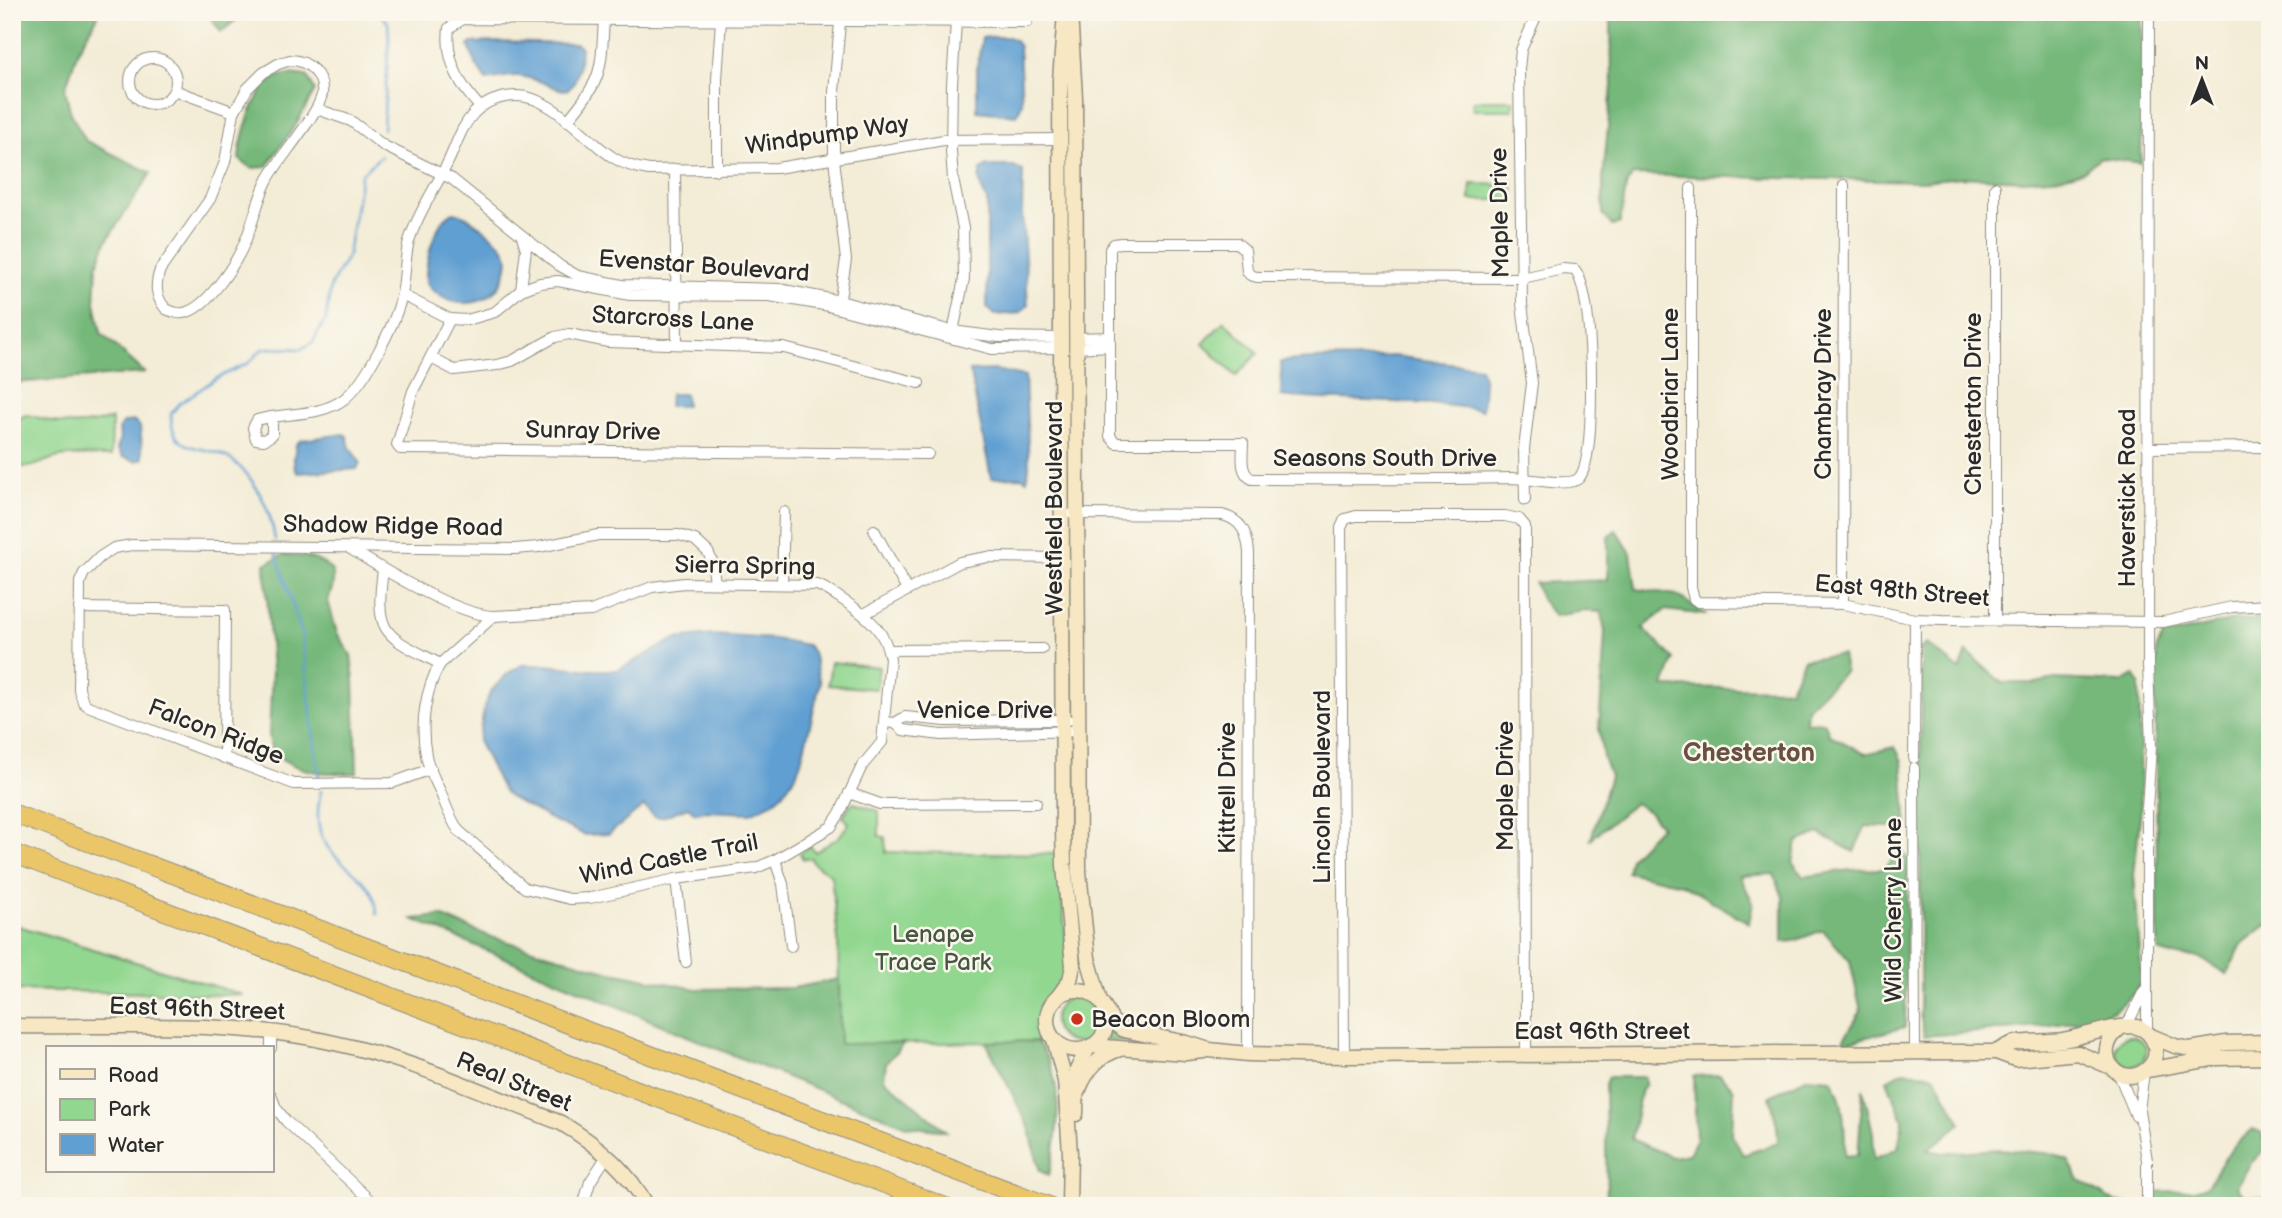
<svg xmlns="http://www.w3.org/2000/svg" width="2282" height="1218" font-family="'Balsamiq Sans',sans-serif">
<rect width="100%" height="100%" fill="#fbf7ec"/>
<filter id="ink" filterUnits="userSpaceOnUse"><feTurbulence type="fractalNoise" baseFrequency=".0143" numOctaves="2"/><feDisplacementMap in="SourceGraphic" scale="14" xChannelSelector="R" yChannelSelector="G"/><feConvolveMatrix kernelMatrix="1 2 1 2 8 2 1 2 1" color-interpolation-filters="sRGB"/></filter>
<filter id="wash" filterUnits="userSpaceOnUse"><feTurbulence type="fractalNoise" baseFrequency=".00686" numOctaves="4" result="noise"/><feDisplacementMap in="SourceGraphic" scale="28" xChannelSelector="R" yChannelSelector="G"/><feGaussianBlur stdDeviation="1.57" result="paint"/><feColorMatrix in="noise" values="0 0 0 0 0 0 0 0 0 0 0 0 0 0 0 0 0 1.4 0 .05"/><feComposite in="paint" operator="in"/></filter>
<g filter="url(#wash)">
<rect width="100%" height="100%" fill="#f3ecd6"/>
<!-- green -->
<g fill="#92d790" stroke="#5e815e" stroke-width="2">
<path d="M1482 100H1513V110H1473L1472 102Z"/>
<path d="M1471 184 1513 185V200H1470Z"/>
<path d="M1224 321 1258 353 1236 376 1203 344Z"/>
<path d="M26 415C36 416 44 420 54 422 74 427 93 424 112 419L111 456C93 456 73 454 55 458 40 462 28 473 12 463V421Z"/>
<path d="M831 662 879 667 876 689 828 685Z"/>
<path d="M1068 779 1085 969 1077 970 1068 881Z"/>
<path d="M854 803 879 811V836L885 837 886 852 1058 854 1069 970 1045 1005 1042 1021 1045 1034 1041 1041 840 1045 838 939 831 875 813 863 811 858 803 859 800 853 810 846 815 852 839 837 849 823 843 817 848 807Z"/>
<path d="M12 924 243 995 12 990Z"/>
<circle cx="1077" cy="1020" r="23"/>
<path d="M1111 1027 1186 1046 1105 1040Z"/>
<circle cx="2131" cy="1051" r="15"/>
</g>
<!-- forest -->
<g fill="#75b87a" stroke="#507252" stroke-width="2">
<path d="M12 12H100L78 51 65 89 71 114 86 141 151 173 107 240 97 265 95 302 101 333 145 373 13 383 17 722 12 721Z"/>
<path d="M204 12H246L221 32 208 14Z"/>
<path d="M1604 12H2141L2143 53 2141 163 2100 157 2084 171 2062 177 2024 180 1961 177 1923 181 1632 175 1626 187 1620 223 1612 226 1603 214V178L1612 86 1611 22Z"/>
<path d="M289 74 307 76 315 91 295 126 266 167 251 168 239 159C241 135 253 94 273 79 277 76 285 75 289 74Z"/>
<path d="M1616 530 1631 553 1636 589 1676 595 1707 615 1665 610 1643 628 1674 659 1664 687 1790 689 1804 659 1842 655 1845 671 1807 708 1806 723 1824 722 1830 735 1865 754 1895 747 1902 761 1907 828 1865 826 1854 852 1819 833 1797 842 1793 862 1803 877 1850 870 1884 869 1901 851 1908 858 1905 1027 1841 1044 1861 1011 1850 961 1823 930 1794 941 1783 942V897L1774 874 1740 876 1753 903 1749 923 1682 884 1627 872 1630 858 1661 826 1650 813 1635 803 1591 839 1610 776 1603 757 1599 730 1605 632 1601 612 1585 611 1554 616 1541 599 1535 583 1608 580V536Z"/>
<path d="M283 555C304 556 318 556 333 572V585L328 601 337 633 351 655 354 680 357 773C322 774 302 774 272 753L269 736 272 671 265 564Z"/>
<path d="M2270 619V925L2265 926 2242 944 2227 974 2198 957 2174 956 2158 951 2155 690 2157 648 2163 636 2234 620Z"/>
<path d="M1927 644 1960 670 1967 652 2002 683H2036L2055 679 2122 682 2134 675 2139 683 2141 807 2134 875 2142 981 2134 994 2114 1010 2094 1019 2028 1028 1924 1036 1920 1013 1921 648Z"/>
<path d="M441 916 488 936 607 971 696 989 793 988 839 979 840 1044 904 1043 886 1063 884 1079 946 1131 907 1126 718 1049 413 919Z"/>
<path d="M1021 1041 1037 1042C1066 1078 1059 1134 1049 1175L1040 1171 1029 1127 986 1042Z"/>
<path d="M1903 1071 1934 1075 1961 1123 1928 1150 1943 1153 2001 1149 2054 1154 2068 1160 2079 1180 2109 1199 2130 1206H1607L1605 1084 1608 1077H1645V1087L1641 1089 1631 1139 1672 1157 1689 1154 1696 1140 1694 1076 1720 1075 1734 1090 1732 1135 1743 1155 1778 1143 1777 1126 1770 1096 1808 1077 1831 1079C1845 1099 1845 1132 1845 1156L1858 1155 1863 1088 1873 1133 1874 1159 1898 1148 1903 1120 1887 1080Z"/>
<path d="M2253 1129 2262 1133 2265 1149 2250 1164 2237 1187 2244 1196 2264 1198 2270 1201V1206H2153L2156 1192 2194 1190 2207 1186 2231 1149Z"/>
</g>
<!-- water -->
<g fill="#5f9fd2" stroke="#45657e" stroke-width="2">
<path d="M990 37H1008L1015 40 1019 47 1022 103 1017 115 977 111V68L982 38Z"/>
<path d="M496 42 576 44 581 48C574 117 561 81 518 76 508 75 496 79 486 80L475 63 469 46 471 43Z"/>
<path d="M988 166H1014L1023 171 1022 213 1028 305 1020 313 995 315 987 307V200C982 191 977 181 981 170Z"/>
<path d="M454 212C466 214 476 224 486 231 492 237 501 242 505 250 509 256 508 264 506 271 495 310 449 313 426 283 425 263 434 220 454 212Z"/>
<path d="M1392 356 1480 367 1484 382 1482 410C1416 399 1348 403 1281 396V362C1318 356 1355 361 1392 356Z"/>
<path d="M995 370 1025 376 1029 466 1027 480 1021 477 991 478 970 371Z"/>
<path d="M670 394H685L686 406H669Z"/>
<path d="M131 421 136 422 140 427 143 458 136 461 123 457 117 448 120 440 119 428 124 423Z"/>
<path d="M343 434 347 436 350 448 360 462 357 469 298 473C291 465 295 454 296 444L301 440Z"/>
<path d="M713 635 774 639 807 645 813 652 820 684 801 762 795 777 783 793 772 803 750 813 705 811 695 813 688 807 662 817H655L644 806 609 834 585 835 556 822 509 797 502 789 478 741 485 704 491 691 508 673 522 665H545L592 670H618L675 639Z"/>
</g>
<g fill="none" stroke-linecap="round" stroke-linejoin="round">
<!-- stream -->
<g stroke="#5f9fd2" stroke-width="2.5">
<path d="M374 12 379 13 388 23 389 39 383 129"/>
<path d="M275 540C271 511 257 480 233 461 207 441 171 459 171 414L180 403 217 378 249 363 261 350 268 348 301 349 312 343 326 319 331 285 348 255 361 174 381 156"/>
<path d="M276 553 301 631 319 779"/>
<path d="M321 791C302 870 375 859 377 914"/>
</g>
</g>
</g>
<g filter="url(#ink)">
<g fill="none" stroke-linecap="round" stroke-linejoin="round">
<defs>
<g id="street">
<circle cx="153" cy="81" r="23"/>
<path d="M290 60C308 60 324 75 322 94 320 112 279 159 268 179 258 198 254 220 246 239 238 261 209 305 187 312 180 315 173 312 166 309 155 297 155 285 160 270L210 199 225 162 234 112 241 100 247 89 263 73 278 64Z"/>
<path d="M174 90 234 112"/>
<path d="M480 107C459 85 445 59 449 28L463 19 1027 22"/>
<path d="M317 109 351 121 384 146 452 179 560 266 578 276 622 285 779 289 840 301 952 331 999 337 1060 338"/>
<path d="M567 121C603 79 601 71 604 18"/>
<path d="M675 169 677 343"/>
<path d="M717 170V79L721 20"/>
<path d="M1691 188V587L1694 599 1698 602 1843 604 1915 619 1942 620 2163 622 2232 607 2270 605"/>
<path d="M1121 243H1237L1245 250 1247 271 1250 275 1257 277 1522 278 1563 269 1575 270C1589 288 1591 355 1591 379 1591 399 1592 464 1579 478 1570 488 1527 478 1512 478 1426 480 1339 479 1252 479 1239 473 1243 455 1243 443H1116L1110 436V249L1114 244Z"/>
<path d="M521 290 526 249 522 236"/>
<path d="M402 295 450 319 467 320 495 312 521 290 540 283 558 281 630 295 769 296 824 305 992 349 1060 348"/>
<path d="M839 305 846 260 834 159V92L840 22"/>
<path d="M450 319 413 391 397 445 400 449 928 454"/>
<path d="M952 336 964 279 963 228 953 179 951 151 952 84 956 22"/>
<path d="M1076 338 1110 337"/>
<path d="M1076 348 1110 346"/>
<path d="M431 358 454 370 497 365 512 361 555 337 569 334 608 342 784 348 919 383"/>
<path d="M272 417V435L264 440 256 439 253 428 257 420C284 412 321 417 344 399 365 383 395 324 401 298 406 280 404 259 409 241 418 212 437 186 449 160 457 143 461 127 474 113 485 102 501 96 517 96 553 96 585 140 614 158 625 165 636 168 649 170L777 168 944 140 1060 139"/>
<path d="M2148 448 2270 447"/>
<path d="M1525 500 1524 449 1532 383 1522 304 1519 69 1521 50 1538 12"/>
<path d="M1072 514 1222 515C1242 520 1247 533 1249 552L1248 1054"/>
<path d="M874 530 907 590"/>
<path d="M349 548C380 568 459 616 494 616"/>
<path d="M383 570C374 637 386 635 440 664"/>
<path d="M684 583 817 585C828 589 837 596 846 602 868 617 886 631 890 659L882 742 862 766 840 813 831 827 775 860 756 868 676 879 590 898 570 899 525 888 459 831C451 820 447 809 442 796 437 783 428 769 426 755 420 725 425 690 440 664L494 616 591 611 652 587Z"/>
<path d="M782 583 784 512"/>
<path d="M1843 604 1844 185"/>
<path d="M79 608 225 610 224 758"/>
<path d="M864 614 960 562 988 557 1062 558"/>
<path d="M1995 620V187"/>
<path d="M888 650 1042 649"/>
<path d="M884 722 895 723 903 730 941 735 1077 731"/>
<path d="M895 723 905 717 946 721 1068 720"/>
<path d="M1914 758 1915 619"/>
<path d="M1914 768 1915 1052"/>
<path d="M431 769 392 783 294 784 88 706 83 702 79 689 80 582 84 573 100 557 114 548 132 545 515 549 539 547 598 535H679L695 540 708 552 712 561 715 582"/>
<path d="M849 793 880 804 1036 803"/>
<path d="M775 860 783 884 791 946"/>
<path d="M676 879 686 962"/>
<path d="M2126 1027 2144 991"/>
<path d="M2147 1033V809L2151 746 2148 665 2149 12"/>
<path d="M271 1048V1032"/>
<path d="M1344 1056 1341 528 1345 519 1356 516H1505L1519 519 1525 526 1526 1054"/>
<path d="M2118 1072 2136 1116"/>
<path d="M2144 1072 2139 1110 2147 1160V1206"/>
<path d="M271 1095 276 1108 286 1121 376 1206"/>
<path d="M583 1206 590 1182 607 1156"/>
</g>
<g id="secondary">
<path d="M1070 12 1075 98 1079 872 1088 958 1100 1001"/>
<circle cx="1077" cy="1020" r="30"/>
<path d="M1058 997 1070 980 1073 966 1064 865 1063 831 1060 81 1065 12"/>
<path d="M1105 1008 1112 1021 1124 1030 1187 1043 1209 1050 1248 1054 1344 1056 1959 1052H1996L2015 1059 2078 1053 2113 1068"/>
<path d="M12 1026C118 1028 227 1019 330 1042 408 1058 486 1094 561 1123 595 1143 628 1170 647 1206"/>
<path d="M2151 1036 2175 1046 2190 1049 2226 1043 2270 1042"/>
<path d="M1054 1039 1065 1081 1070 1153 1069 1206"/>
<path d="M1091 1046 1186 1053 1204 1051"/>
<path d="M1996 1052C2002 1049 2008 1044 2015 1043 2031 1041 2047 1042 2063 1040 2082 1037 2120 1023 2137 1027 2145 1029 2152 1036 2155 1045 2157 1054 2154 1063 2147 1069 2123 1091 2087 1056 2120 1028"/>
<path d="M2147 1070 2217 1058 2270 1057"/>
<path d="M1079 1089C1087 1069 1099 1055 1120 1049"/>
<path d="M1076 1114 1077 1070 1088 1048"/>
</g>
<g id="highway">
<path d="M12 813 1049 1206"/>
<path d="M12 853 943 1206"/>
</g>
</defs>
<!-- street casing -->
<use href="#street" stroke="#8f8c80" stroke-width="12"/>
<!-- secondary casing -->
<use href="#secondary" stroke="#8f8c80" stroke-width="17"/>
<!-- highway casing -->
<use href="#highway" stroke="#8f8c80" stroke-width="20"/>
<!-- street -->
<use href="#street" stroke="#fff" stroke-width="10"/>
<!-- secondary -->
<use href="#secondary" stroke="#f7e8c3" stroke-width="14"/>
<!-- highway -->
<use href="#highway" stroke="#ebc669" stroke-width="18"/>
</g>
</g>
<!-- markers -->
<circle fill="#c8321e" stroke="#fbf7ec" stroke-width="2.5" cx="1077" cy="1019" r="7"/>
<g text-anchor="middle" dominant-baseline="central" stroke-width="5" stroke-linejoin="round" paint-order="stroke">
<!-- street labels -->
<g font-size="24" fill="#2b2b2b" stroke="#fbf7ec">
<text transform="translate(827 135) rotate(-8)">Windpump Way</text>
<text transform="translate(1500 213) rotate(-91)">Maple Drive</text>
<text transform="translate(704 266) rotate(4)">Evenstar Boulevard</text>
<text transform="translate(673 319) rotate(3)">Starcross Lane</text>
<text transform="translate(1670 394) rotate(-90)">Woodbriar Lane</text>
<text transform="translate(1823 394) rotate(-90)">Chambray Drive</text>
<text transform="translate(1973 404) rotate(-90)">Chesterton Drive</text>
<text transform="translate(593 431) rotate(1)">Sunray Drive</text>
<text x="1385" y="458">Seasons South Drive</text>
<text transform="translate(2127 498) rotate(-90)">Haverstick Road</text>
<text transform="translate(1054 508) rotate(-90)">Westfield Boulevard</text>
<text transform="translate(393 526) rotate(1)">Shadow Ridge Road</text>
<text transform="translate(745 566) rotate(1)">Sierra Spring</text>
<text transform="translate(1902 591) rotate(5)">East 98th Street</text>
<text x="985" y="710">Venice Drive</text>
<text transform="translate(216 732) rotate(21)">Falcon Ridge</text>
<text transform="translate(1505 786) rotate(-90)">Maple Drive</text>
<text transform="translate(1322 787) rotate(-90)">Lincoln Boulevard</text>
<text transform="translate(1227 788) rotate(-90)">Kittrell Drive</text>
<text transform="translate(669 859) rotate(-11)">Wind Castle Trail</text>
<text transform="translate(1893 910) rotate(-90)">Wild Cherry Lane</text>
<text transform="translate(197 1009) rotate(2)">East 96th Street</text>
<text x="1602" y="1031">East 96th Street</text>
<text transform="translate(514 1082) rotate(22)">Real Street</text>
</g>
<!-- park labels -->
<g font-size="24" fill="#455644" stroke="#fbf7ec">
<text x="933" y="934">Lenape<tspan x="933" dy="28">Trace Park</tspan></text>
</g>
<!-- poi labels -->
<g font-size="24" fill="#2b2b2b" stroke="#fbf7ec" text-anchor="start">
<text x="1091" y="1019">Beacon Bloom</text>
</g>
<!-- neighbourhood labels -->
<g font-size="26" font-weight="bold" fill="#685042" stroke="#fbf7ec">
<text x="1749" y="753">Chesterton</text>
</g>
</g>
<!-- margin -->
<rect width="2282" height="1218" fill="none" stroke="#fbf7ec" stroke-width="42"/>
<!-- legend -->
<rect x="46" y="1046" width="228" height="126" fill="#fbf7ec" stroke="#a8a59f" stroke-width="2"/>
<rect x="60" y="1069" width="35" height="10" fill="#f7e8c3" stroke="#a8a59f" stroke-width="2"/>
<text x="108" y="1082" font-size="21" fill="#2b2b2b">Road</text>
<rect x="60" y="1099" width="35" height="21" fill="#92d790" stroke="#a8a59f" stroke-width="2"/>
<text x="108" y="1116" font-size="21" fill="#2b2b2b">Park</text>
<rect x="60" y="1134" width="35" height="21" fill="#5f9fd2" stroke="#a8a59f" stroke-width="2"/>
<text x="108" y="1152" font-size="21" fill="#2b2b2b">Water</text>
<!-- north arrow -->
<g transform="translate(2202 80)" stroke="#fbf7ec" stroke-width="5" paint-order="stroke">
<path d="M0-5L12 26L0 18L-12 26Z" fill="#2b2b2b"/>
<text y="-10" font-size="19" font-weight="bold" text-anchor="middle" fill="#2b2b2b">N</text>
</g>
</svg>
